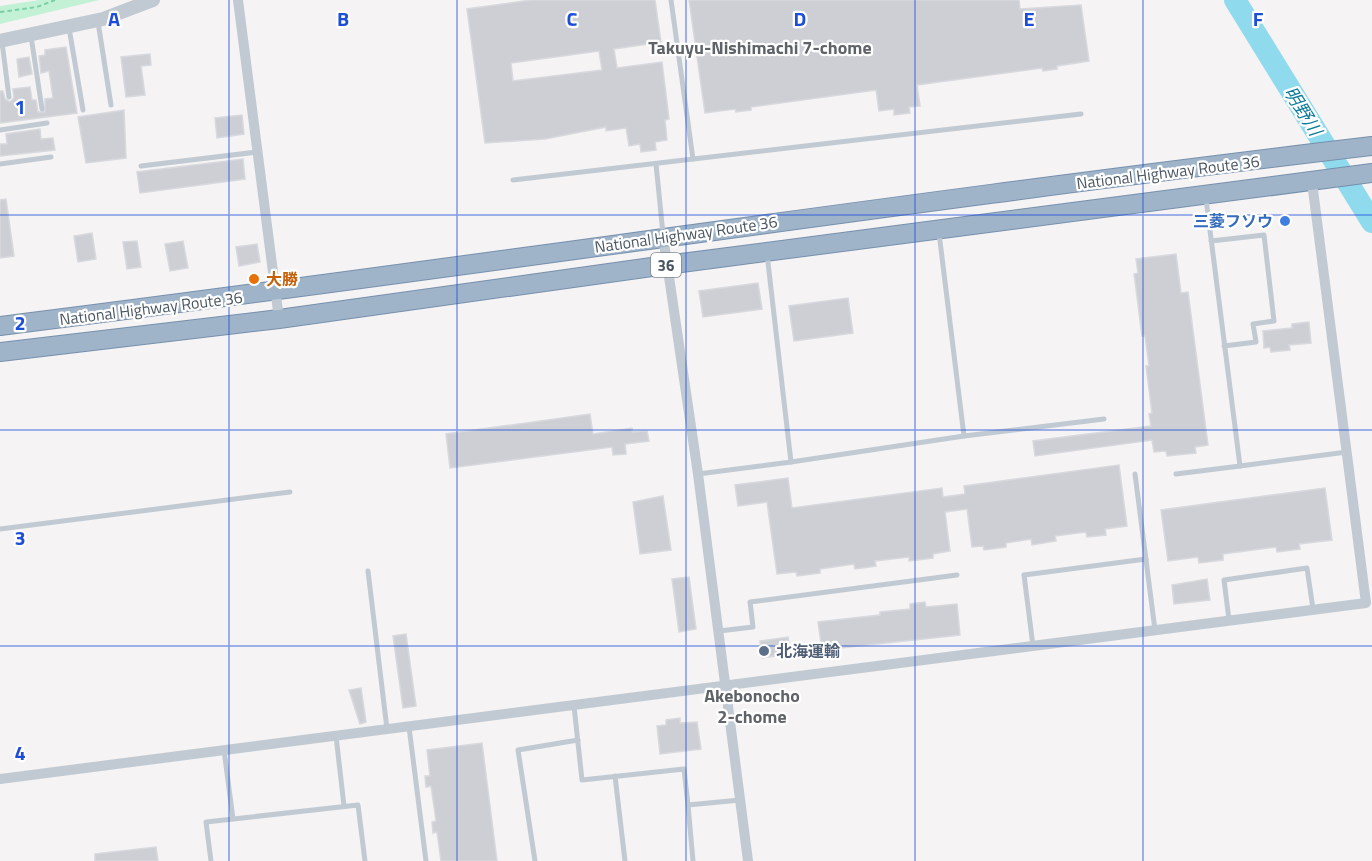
<svg xmlns="http://www.w3.org/2000/svg" width="1372" height="861" font-family="'Titillium Web','Noto Sans JP',sans-serif">
<rect width="100%" height="100%" fill="#f5f3f3"/>
<!-- green -->
<path fill="#c3f1d5" d="M39 0H99L0 24V6Z"/>
<g fill="none" stroke-linecap="round" stroke-linejoin="round">
<!-- river -->
<path stroke="#90daee" stroke-width="22" d="M1235 0 1372 222"/>
</g>
<!-- building -->
<g fill="#cdcfd5" stroke="#d7d9de" stroke-width="1.5" fill-rule="evenodd">
<path d="M531 0H655L661 42 614 49 617 68 662 62 669 119 665 120 667 140 655 142 656 150 641 152 640 144 629 146 626 128 606 131V127L545 139 485 143 467 9ZM599 51 602 70 513 81 511 63Z"/>
<path d="M689 0H1019L1020 9 1081 5 1089 61 1057 66V69L1043 71 1042 68 917 85 920 106 909 107 910 113 894 115V109L879 111 876 90 751 107V110L736 112 735 109 705 113Z"/>
<path d="M66 47 77 113 0 123V91H3L5 99 10 102 14 98 13 89 30 87 32 100H36L38 112H45V99L53 98 49 71 41 73 39 56 45 55V50Z"/>
<path d="M150 54 151 65 141 66 145 95 126 97 121 57Z"/>
<path d="M29 57 32 74 19 77 17 59Z"/>
<path d="M124 110 126 158 86 163 78 117Z"/>
<path d="M242 115 244 134 217 138 215 118Z"/>
<path d="M40 129 41 139 53 138 55 150 0 156V144H7L6 134Z"/>
<path d="M243 159 245 179 140 193 137 172Z"/>
<path d="M6 199 14 256 0 258V200Z"/>
<path d="M92 233 96 259 78 262 74 236Z"/>
<path d="M137 241 141 267 127 269 123 242Z"/>
<path d="M183 241 188 268 170 271 165 244Z"/>
<path d="M257 244 260 262 239 266 236 247Z"/>
<path d="M1176 254 1181 293 1188 292 1208 445 1195 447 1196 453 1167 456 1166 451 1154 452 1152 440 1035 456 1033 441 1151 426 1149 414 1152 413 1146 366H1149L1145 336H1142L1135 281 1134 274 1138 273 1136 259Z"/>
<path d="M758 283 762 309 703 317 699 291Z"/>
<path d="M848 298 853 333 794 341 789 306Z"/>
<path d="M1309 322 1311 343 1289 345 1290 350 1271 352 1270 347 1264 348 1263 331 1292 328V324Z"/>
<path d="M590 414 593 434 632 428V432L647 431 649 441 625 444 626 454 613 455 612 447 450 468 446 434Z"/>
<path d="M1119 465 1127 526 1105 529 1106 535 1087 537 1086 532 1055 536 1056 541 1032 545 1031 539 1006 543V547L984 550 983 546 972 547 967 509 945 512 950 551 933 554V558L909 561V557L875 561 876 566 855 569 854 564 820 569V573L797 576 796 572 777 574 767 502 738 506 735 485 788 478 792 508 942 488 943 497 965 494 964 486Z"/>
<path d="M1325 488 1332 540 1299 544 1300 549 1277 552 1276 547 1223 554V560L1199 563 1198 557 1168 561 1161 510Z"/>
<path d="M663 496 671 550 640 554 633 502Z"/>
<path d="M689 577 696 629 679 632 672 579Z"/>
<path d="M1207 579 1210 600 1174 604 1172 585Z"/>
<path d="M925 602 926 607 957 604 960 635 822 650 818 622 880 615V612L910 609V604Z"/>
<path d="M406 634 416 706 403 708 393 636Z"/>
<path d="M788 637 790 654 762 658 760 641Z"/>
<path d="M361 688 366 722 360 724 349 690Z"/>
<path d="M680 718V723L697 722 701 749 660 754 657 726 666 725V720Z"/>
<path d="M482 743 497 861H441L437 832 433 833 432 822 436 821 431 786 426 787 425 776H430L427 750Z"/>
<path d="M156 847 158 861H95V854Z"/>
</g>
<g fill="none" stroke-linecap="round" stroke-linejoin="round">
<defs>
<g id="trunk">
<path d="M0 326C458 269 914 200 1372 146"/>
<path d="M0 352 279 319 666 265 1372 173"/>
</g>
</defs>
<!-- trunk casing -->
<use href="#trunk" stroke="#7690ad" stroke-width="20"/>
<!-- path -->
<path stroke="#7ad0a6" stroke-width="2" stroke-dasharray="4.5 3" stroke-linecap="butt" d="M0 12 37 7 55 0"/>
<!-- service -->
<g stroke="#c1cad2" stroke-width="5">
<path d="M671 0 693 159"/>
<path d="M98 22 111 105"/>
<path d="M69 28 83 110"/>
<path d="M31 36 42 109"/>
<path d="M2 42 9 97"/>
<path d="M0 130 47 123"/>
<path d="M0 164 51 157"/>
<path d="M656 164 663 234"/>
<path d="M141 166 257 152"/>
<path d="M513 180 1081 114"/>
<path d="M1206 199 1240 466 1347 452"/>
<path d="M1211 241 1264 235 1274 321 1253 324 1256 342 1224 346"/>
<path d="M964 436 1104 419"/>
<path d="M791 462 964 436 939 233"/>
<path d="M698 474 791 462 767 254"/>
<path d="M1135 474 1155 630"/>
<path d="M1176 474 1240 466"/>
<path d="M0 529 290 492"/>
<path d="M368 571 387 729"/>
<path d="M1229 620 1224 580 1307 568 1313 609"/>
<path d="M719 631 753 627 750 602 957 575"/>
<path d="M1033 646 1024 575 1146 559"/>
<path d="M574 706 582 780 684 769 688 805 740 800"/>
<path d="M409 727 426 861"/>
<path d="M336 736 344 806"/>
<path d="M224 750 233 819"/>
<path d="M615 776 625 861"/>
<path d="M688 805 693 861"/>
<path d="M211 861 206 822 358 805 365 861"/>
<path d="M535 861 518 750 578 740"/>
</g>
<!-- minor -->
<g stroke="#c1cad2" stroke-width="10">
<path d="M238 0 279 319"/>
<path d="M663 236 698 474 748 861"/>
<path d="M0 779 1366 603 1312 182"/>
</g>
<!-- tertiary -->
<path stroke="#c1cad2" stroke-width="14" d="M0 41 103 19 153 0"/>
<!-- trunk -->
<use href="#trunk" stroke="#9fb4c9" stroke-width="18"/>
</g>
<!-- grid -->
<path fill="none" stroke="#1d4ed8" stroke-width="1.5" stroke-opacity="0.55" d="M229 0V861M457 0V861M686 0V861M915 0V861M1143 0V861M0 215H1372M0 430H1372M0 646H1372"/>
<!-- markers -->
<circle fill="#3f7fe0" stroke="#fff" stroke-width="2" cx="1285" cy="221" r="6"/>
<circle fill="#e8710a" stroke="#fff" stroke-width="2" cx="254" cy="279" r="6"/>
<circle fill="#5c6f8a" stroke="#fff" stroke-width="2" cx="764" cy="651" r="6"/>
<g text-anchor="middle" dominant-baseline="central" stroke-width="4.5" stroke-linejoin="round" paint-order="stroke">
<!-- shield labels -->
<rect fill="#fff" stroke="#808990" stroke-width="1.5" x="651" y="253" width="30" height="24" rx="4.5"/>
<g font-size="15" font-weight="bold" fill="#4a5661">
<text x="666" y="265">36</text>
</g>
<!-- street labels -->
<g font-size="16" fill="#4a5661" stroke="#fff">
<text transform="translate(1168 172) rotate(-7)">National Highway Route 36</text>
<text transform="translate(686 234) rotate(-8)">National Highway Route 36</text>
<text transform="translate(151 308) rotate(-7)">National Highway Route 36</text>
</g>
<!-- shop labels -->
<g font-size="16" font-weight="bold" fill="#366cbe" stroke="#fff" text-anchor="end">
<text x="1273" y="221">三菱フソウ</text>
</g>
<!-- food labels -->
<g font-size="16" font-weight="bold" fill="#c56008" stroke="#fff" text-anchor="start">
<text x="266" y="279">大勝</text>
</g>
<!-- service labels -->
<g font-size="16" font-weight="bold" fill="#4e5e75" stroke="#fff" text-anchor="start">
<text x="776" y="651">北海運輸</text>
</g>
<!-- neighbourhood labels -->
<g font-size="18" font-weight="bold" fill="#5f6368" stroke="#fff">
<text x="760" y="47">Takuyu-Nishimachi 7-chome</text>
<text x="752" y="695">Akebonocho<tspan x="752" dy="21">2-chome</tspan></text>
</g>
<!-- water labels -->
<g font-size="18" font-style="italic" fill="#0c7c9b" stroke="#fff">
<text transform="translate(1303 111) rotate(58)">明野川</text>
</g>
</g>
<g font-size="20" text-anchor="middle" font-weight="bold" fill="#1d4ed8" stroke="#fff" stroke-width="4.5" stroke-linejoin="round" paint-order="stroke">
<text x="114" y="26">A</text>
<text x="343" y="26">B</text>
<text x="572" y="26">C</text>
<text x="800" y="26">D</text>
<text x="1029" y="26">E</text>
<text x="1258" y="26">F</text>
<text x="20" y="114">1</text>
<text x="20" y="330">2</text>
<text x="20" y="545">3</text>
<text x="20" y="760">4</text>
</g>
</svg>
